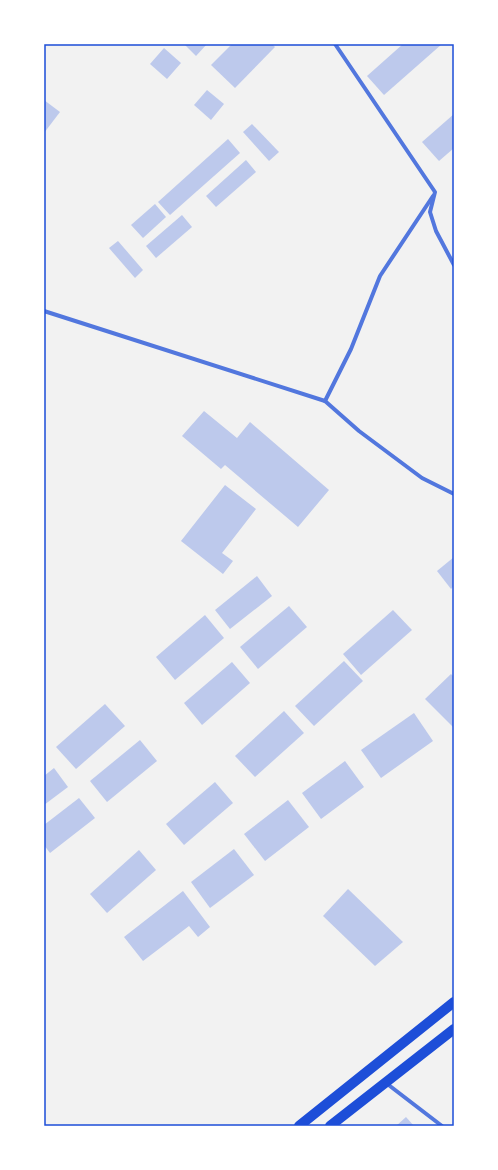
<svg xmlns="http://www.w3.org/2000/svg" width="498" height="1170" font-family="'Noto Serif',serif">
<rect width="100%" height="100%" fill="#f2f2f2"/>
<!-- building -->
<g fill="#bdc9ec">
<path d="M184 44H207L196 56Z"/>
<path d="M232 44H272L275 47 235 88 211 65Z"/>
<path d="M403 44H442L384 95 367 76Z"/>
<path d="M164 48 181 63 167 79 150 64Z"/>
<path d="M207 90 224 104 211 120 194 105Z"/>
<path d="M44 100 60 112 44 133Z"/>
<path d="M454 114V148L439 161 422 142Z"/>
<path d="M252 124 279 152 269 161 243 132Z"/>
<path d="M228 139 240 153 170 215 158 202Z"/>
<path d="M246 160 256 172 216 207 206 196Z"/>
<path d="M155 204 166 217 143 238 131 225Z"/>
<path d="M182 215 192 227 156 258 146 246Z"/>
<path d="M118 241 143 270 135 278 109 248Z"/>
<path d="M204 411 237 438 250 422 329 490 298 527 225 465 221 469 182 436Z"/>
<path d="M225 485 256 509 222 553 233 561 223 574 181 541Z"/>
<path d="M454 557V586L451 589 437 571Z"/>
<path d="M257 576 272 596 230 629 215 610Z"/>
<path d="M289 606 307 627 258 669 240 647Z"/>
<path d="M393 610 412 630 361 675 343 654Z"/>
<path d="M205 615 224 638 175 680 156 657Z"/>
<path d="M344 661 363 681 314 726 295 706Z"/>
<path d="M232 662 250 683 202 725 184 703Z"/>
<path d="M451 674 454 677V728L425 699Z"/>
<path d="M105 704 125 726 76 769 56 747Z"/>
<path d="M284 711 304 733 255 777 235 756Z"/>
<path d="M414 713 433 741 381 778 361 750Z"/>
<path d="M140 740 157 761 107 802 90 781Z"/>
<path d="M345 761 364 787 321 819 302 793Z"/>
<path d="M54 768 68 787 44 805V776Z"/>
<path d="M215 782 233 803 184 845 166 824Z"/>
<path d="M79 798 95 818 50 853 44 845V825Z"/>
<path d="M288 800 309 827 265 861 244 834Z"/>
<path d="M234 849 254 875 210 908 191 882Z"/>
<path d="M139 850 156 870 107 913 90 894Z"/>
<path d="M348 889 403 942 375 966 323 916Z"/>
<path d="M183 891 210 927 198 937 189 926 143 961 124 937Z"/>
<path d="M406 1117 414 1126H396Z"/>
</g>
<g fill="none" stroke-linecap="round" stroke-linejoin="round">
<!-- minor -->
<g stroke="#5277de" stroke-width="4">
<path d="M335 44 435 192 430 212 436 231 454 265"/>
<path d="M44 311 325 401 359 431 422 478 454 494"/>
<path d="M325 401 351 349 380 276 433 196"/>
<path d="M386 1083 442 1126"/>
</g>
<!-- primary -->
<g stroke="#1d4ed8" stroke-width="10">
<path d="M299 1126 454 1002"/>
<path d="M330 1126 454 1029"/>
</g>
</g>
<!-- border -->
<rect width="498" height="1170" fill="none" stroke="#ffffff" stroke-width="90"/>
<rect x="45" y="45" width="408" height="1080" fill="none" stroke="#1d4ed8" stroke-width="1.5"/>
</svg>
